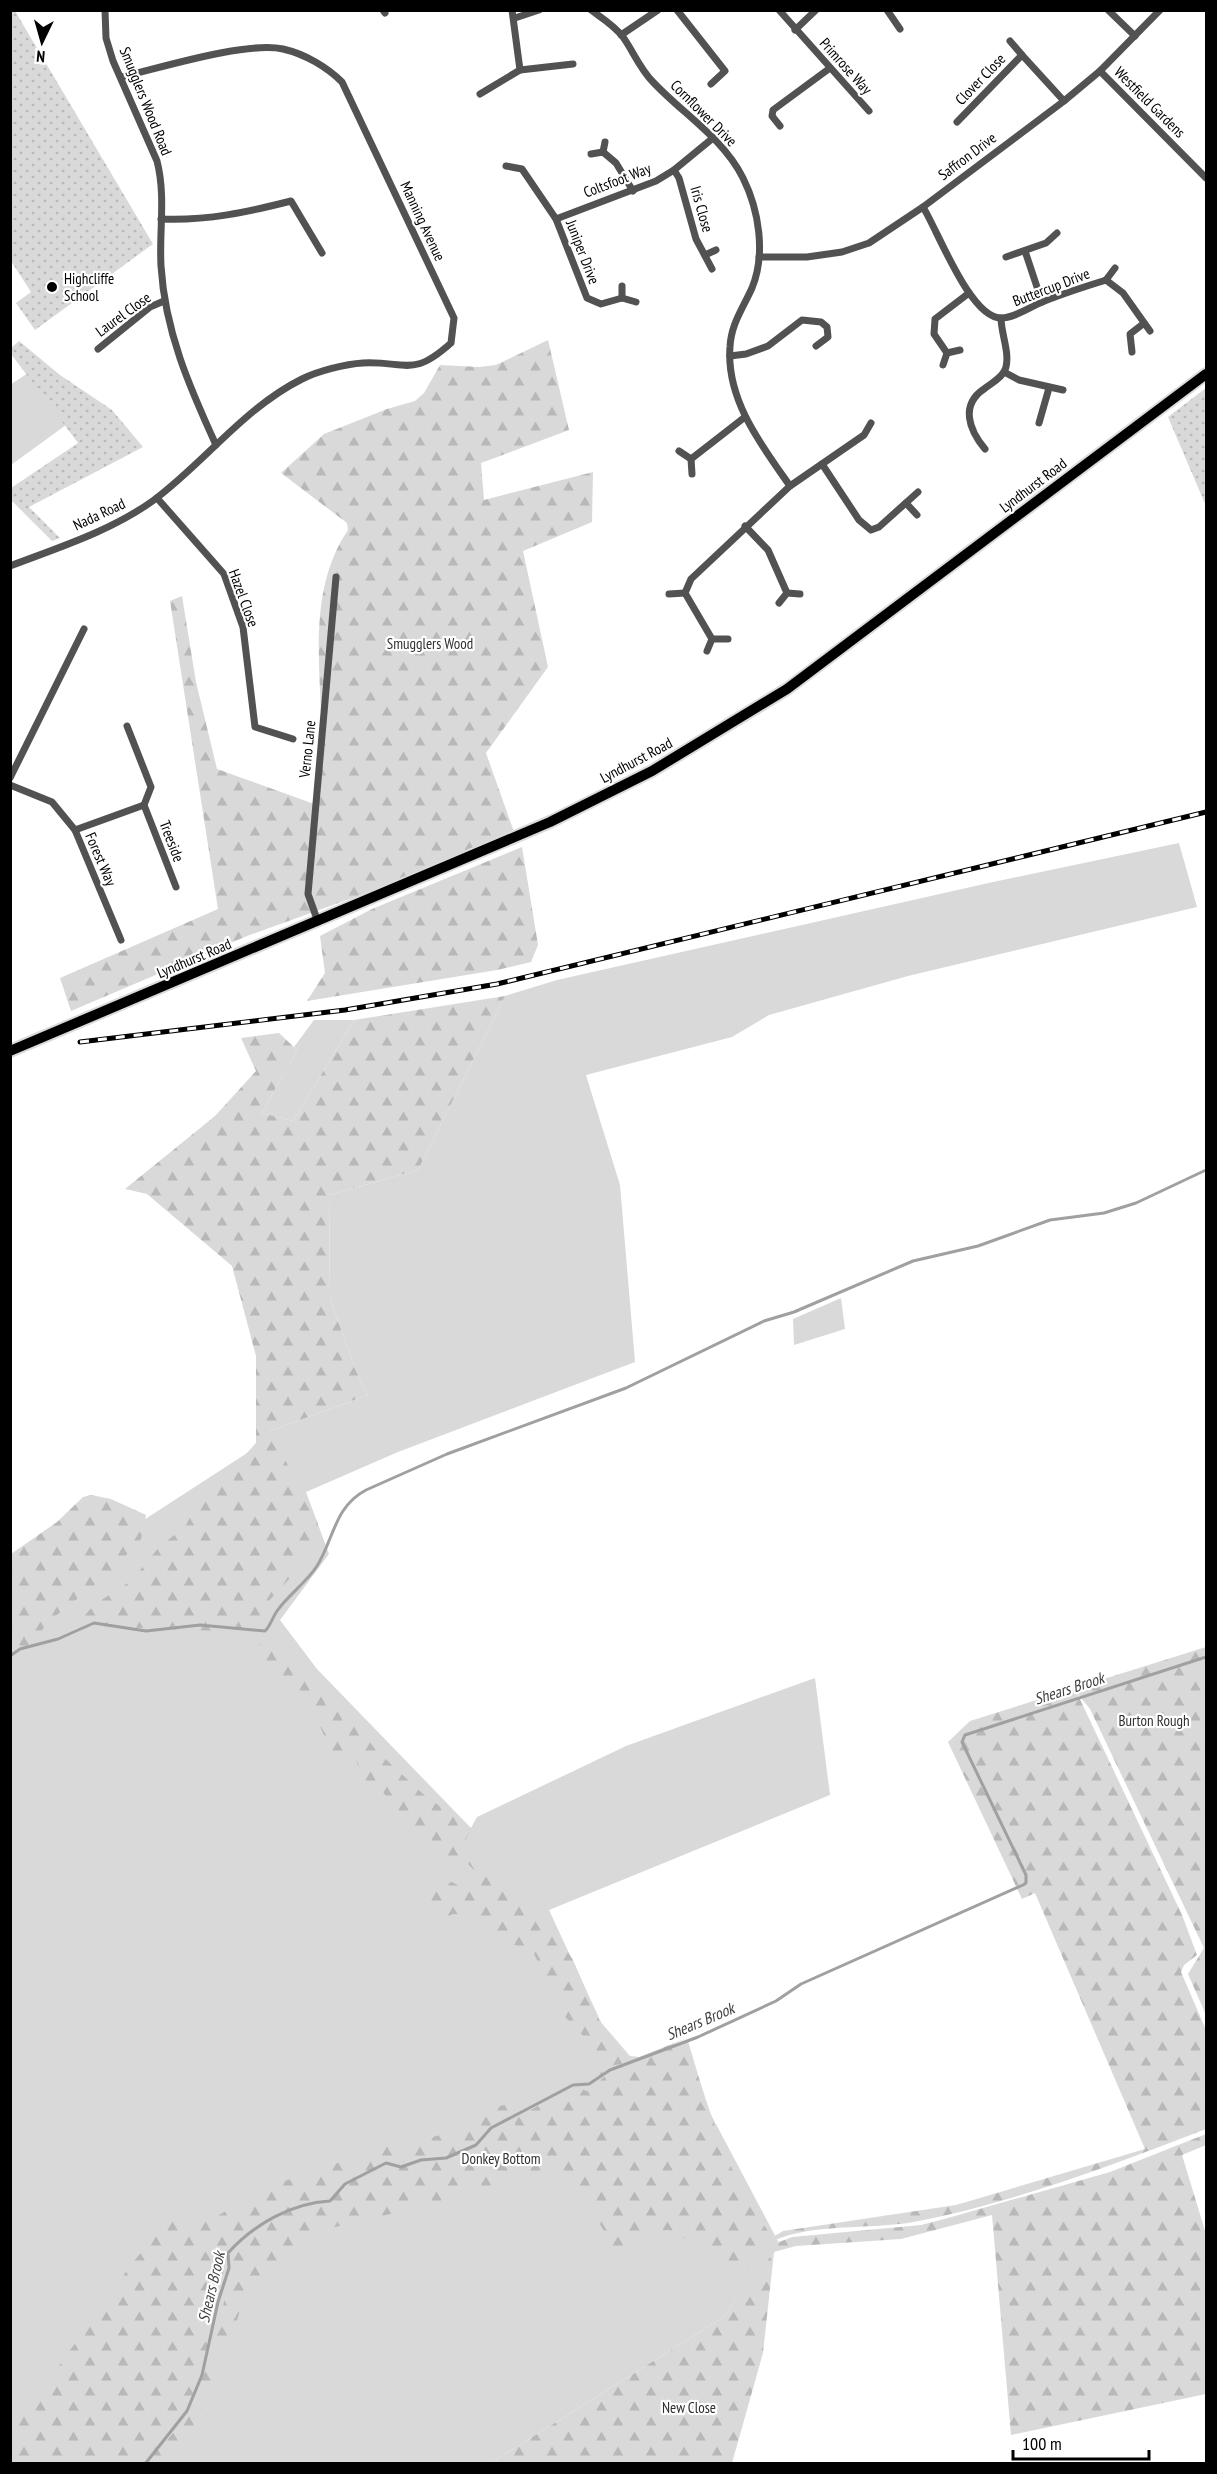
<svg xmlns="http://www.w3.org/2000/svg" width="1217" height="2474" font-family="'PT Sans Narrow',sans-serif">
<defs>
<pattern id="forest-firs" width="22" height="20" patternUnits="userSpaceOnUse" patternTransform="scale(1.5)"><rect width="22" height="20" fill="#d9d9d9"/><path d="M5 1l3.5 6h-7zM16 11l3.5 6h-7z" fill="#b8b8b8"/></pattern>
<pattern id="park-dots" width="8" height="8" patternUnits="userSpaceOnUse" patternTransform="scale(1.5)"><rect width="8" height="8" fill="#d9d9d9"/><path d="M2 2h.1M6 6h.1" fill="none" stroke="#b8b8b8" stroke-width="1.8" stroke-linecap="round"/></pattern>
</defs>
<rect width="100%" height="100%" fill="#fff"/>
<!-- grass -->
<g fill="#d9d9d9">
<path d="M28 373 66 425 11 465 10 385Z"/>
<path d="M1179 843 1197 907 908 976 769 1015 732 1037 586 1075 620 1185 635 1362 398 1452 306 1492 329 1554 280 1620 317 1669 471 1828 477 1817 626 1746 815 1678 830 1795 549 1910 626 2076 673 2043 780 2245 722 2318 491 2463 11 2464V1606L272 1437 270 1431 368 1395 355 1369 330 1298 329 1195 418 1170 505 996 557 980 993 882Z"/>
<path d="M314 1020H354L293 1121 262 1113 297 1050 294 1047Z"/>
<path d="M841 1298 845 1329 794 1345 793 1319Z"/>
</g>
<!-- forest -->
<g fill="url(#forest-firs)" fill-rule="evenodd">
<path d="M548 340 569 430 481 463 484 500 593 472 592 522 523 551 548 667 486 753 514 832 405 879 247 936 71 1011 60 978 218 909 170 601 182 596 196 682 217 769 317 805C335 716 294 610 348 530L347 523 281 473 324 434 387 409 415 401 424 393 440 365 479 367 496 365Z"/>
<path d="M522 847 538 945 531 962 497 970 307 1001 325 973 320 936 372 909Z"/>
<path d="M505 996 418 1170 329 1195 330 1298 355 1369 368 1395 270 1431 318 1523 314 1547 301 1566 265 1605 260 1627 270 1622 264 1634 263 1644 341 1707 377 1751 423 1794 471 1829 463 1844 514 1888 562 1943 573 1960 599 2020 630 2056 639 2057 687 2038 650 2056 688 2041C706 2102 731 2188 773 2237L783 2231 956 2205 1145 2149 1035 1893 1022 1899 948 1742 970 1721 1206 1647V2015L1188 1974 1204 1948 1090 1709 1077 1693 1182 1915 1197 1955 1184 1965 1181 1972 1206 2030V2129C1113 2165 1018 2201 919 2221 875 2230 826 2223 783 2237 761 2244 753 2263 740 2282L718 2268 692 2242 669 2230 647 2232 616 2253C607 2236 597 2216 583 2202 561 2178 521 2153 514 2120L572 2086 587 2091 614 2069 635 2062 614 2065 598 2077 592 2045 566 2018 533 1952 515 1945 470 1916 453 1914 436 1922 423 1902C429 1888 439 1885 452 1882L468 1891H473L479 1885V1875L462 1858 453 1857 445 1865 422 1848 425 1836 399 1812 382 1791 363 1779 355 1757 349 1756 336 1762 314 1713 272 1676 263 1663 259 1651 260 1627 210 1631 76 1625 94 1605 132 1580 160 1546 185 1527 205 1488 237 1464 256 1443V1356L232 1266 147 1194 125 1189 215 1116 256 1071 241 1038 279 1033 297 1050 262 1113 293 1121 354 1020Z"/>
<path d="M91 1495 111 1499 146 1515 141 1539 112 1571 48 1622 32 1644 11 1654V1554L57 1522 83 1497Z"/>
<path d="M509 2104V2121L506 2123 545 2169 420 2207 335 2227 291 2253 258 2278 247 2290 237 2320 225 2339 197 2421 160 2463H146C156 2450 170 2439 179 2425 206 2383 231 2300 228 2253L266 2225 301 2204C276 2213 243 2232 225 2252 227 2268 223 2270 220 2283 212 2328 206 2377 181 2417 171 2434 155 2449 142 2463H11V2428L41 2391 133 2262 166 2224 186 2216 216 2217 250 2196 276 2184 381 2148 450 2133 473 2112ZM503 2124 489 2133 478 2147 456 2155 439 2161 417 2160 397 2168 383 2166 368 2172 383 2163 396 2165 419 2157 447 2156 475 2146 490 2129Z"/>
<path d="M1206 2134V2145L1182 2155 1206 2234V2394L1011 2435 992 2215 901 2239 796 2246 774 2252 763 2353 732 2463H491L722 2318 774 2252V2244L792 2237 921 2225 948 2218 1110 2172Z"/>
</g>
<!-- park -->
<g fill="url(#park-dots)">
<path d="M10 11H15L153 244 35 330 16 303 31 292 11 261Z"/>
<path d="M19 341 60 375 112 410 143 447 29 507 60 538 52 541 11 500V488L78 443 11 354V348Z"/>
<path d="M1206 388V506L1168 417Z"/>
</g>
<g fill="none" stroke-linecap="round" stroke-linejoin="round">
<!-- stream -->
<g stroke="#a0a0a0" stroke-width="3">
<path d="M10 1656 20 1649 58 1639 94 1623 146 1631 200 1625 265 1631C271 1625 272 1618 277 1611 288 1595 306 1583 317 1566 334 1539 334 1507 366 1490L447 1454 626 1388 764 1321 794 1312 913 1261 978 1246 1050 1220 1104 1213 1136 1203 1206 1170"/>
<path d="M145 2464 187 2411 202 2375 218 2302 229 2268 228 2253C254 2224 292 2203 330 2201L345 2184 386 2163 401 2167 421 2160 446 2158 476 2145 491 2128 573 2085 589 2084 610 2070 698 2037 776 2001 801 1984 1023 1885 1026 1883V1875L962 1742 965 1735 1206 1657"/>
</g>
<defs>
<path id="primary" d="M10 1051 550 822 652 771 787 689 1206 374"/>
</defs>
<!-- primary casing -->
<use href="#primary" stroke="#dbdbdb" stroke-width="14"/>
<!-- minor -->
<g stroke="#525252" stroke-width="7">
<path d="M105 10 106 38 113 61 157 161C166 196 159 231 161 266 165 331 189 386 216 445"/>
<path d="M383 10 385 13"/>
<path d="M512 10 520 70 573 64"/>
<path d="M591 10C602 18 615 26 623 37 633 51 640 69 653 82 683 114 723 138 743 178 759 210 766 254 752 288 743 308 731 324 730 347 726 400 762 446 790 486"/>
<path d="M677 10 725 71 711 84"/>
<path d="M779 10 869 111"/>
<path d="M887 10 900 29"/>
<path d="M1108 10 1135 36"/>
<path d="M515 18 539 10"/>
<path d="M795 30 816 10"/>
<path d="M621 35 658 10"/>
<path d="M1010 41 1022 55"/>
<path d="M1100 71 1206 178"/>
<path d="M480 94 520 70"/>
<path d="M957 122 1022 55 1064 101"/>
<path d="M780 126 772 116 773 110 830 68"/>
<path d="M603 152 605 142"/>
<path d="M591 154 603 152 616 163 633 191"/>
<path d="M506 166 522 169 556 219 587 298 601 304 622 298 636 302"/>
<path d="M674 170 679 178 696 239 712 269"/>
<path d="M923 207C938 231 970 318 1001 318 1014 318 1028 308 1040 303 1061 294 1084 287 1106 280L1123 293 1150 331"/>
<path d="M161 219C207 221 248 212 291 201L322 253"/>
<path d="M556 219 656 181 674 170 713 138"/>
<path d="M1025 251 1042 302"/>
<path d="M705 255 716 250"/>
<path d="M759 257H807L842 252 869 243 923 207 1064 101 1100 71 1160 10"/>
<path d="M1006 257 1046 243 1057 233"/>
<path d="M1106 280 1115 268"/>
<path d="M622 298V286"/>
<path d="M98 349 150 307 164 301"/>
<path d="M1132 352 1130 334 1143 324"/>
<path d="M947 353 960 350"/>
<path d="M730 356 746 354 768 346 802 320 821 322 827 327 828 337 816 346"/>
<path d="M943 365 947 353 934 334 935 319 969 293"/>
<path d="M1004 372 1019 380 1063 390"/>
<path d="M1039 423 1049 388"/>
<path d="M985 449C969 430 960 405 984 389 991 383 1001 379 1005 370 1011 355 1001 334 1001 318"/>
<path d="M679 451 691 459 692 474"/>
<path d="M691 459 745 417"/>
<path d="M822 464 859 520 871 530 879 527 918 492"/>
<path d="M157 498 224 574 243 627 255 727 293 739"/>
<path d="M906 503 917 515"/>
<path d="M745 526 768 550 787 593"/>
<path d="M10 566C60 547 111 531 154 500 205 462 244 408 302 379 318 371 345 364 363 363 407 361 412 378 451 343L454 318 342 82C327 67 305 54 283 49 246 41 160 68 121 77"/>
<path d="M669 594 685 593"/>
<path d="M779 603 787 593 800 594"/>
<path d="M712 639 685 593 691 579 790 486 864 435 871 423"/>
<path d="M707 651 712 639H728"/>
<path d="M10 778 84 629"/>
<path d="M10 785 52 802 75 830 121 940"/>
<path d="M144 805 176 887"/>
<path d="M75 830 144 805 151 787 127 726"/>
<path d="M318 922 308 894 336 577"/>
</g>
<!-- primary -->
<use href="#primary" stroke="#000" stroke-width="10"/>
<defs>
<path id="rail" d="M80 1042 345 1010 497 984 1206 812"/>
</defs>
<!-- rail casing -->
<use href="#rail" stroke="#000" stroke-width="5"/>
<!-- rail -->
<use href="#rail" stroke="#fff" stroke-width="3" stroke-dasharray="9" stroke-linecap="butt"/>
</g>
<!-- markers -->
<circle fill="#000" stroke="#fff" stroke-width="2" cx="52" cy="287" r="6"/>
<g text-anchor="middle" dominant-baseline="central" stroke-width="4.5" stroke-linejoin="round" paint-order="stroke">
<!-- street labels -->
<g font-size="15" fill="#000" stroke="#fff">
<text transform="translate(846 66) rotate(48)">Primrose Way</text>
<text transform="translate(980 79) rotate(-46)">Clover Close</text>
<text transform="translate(146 101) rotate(68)">Smugglers Wood Road</text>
<text transform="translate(1150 102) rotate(45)">Westfield Gardens</text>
<text transform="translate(704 113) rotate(45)">Cornflower Drive</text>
<text transform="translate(967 156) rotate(-37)">Saffron Drive</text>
<text transform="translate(617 180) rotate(-21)">Coltsfoot Way</text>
<text transform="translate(702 209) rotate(74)">Iris Close</text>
<text transform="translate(423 221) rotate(65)">Manning Avenue</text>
<text transform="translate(583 252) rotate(69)">Juniper Drive</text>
<text transform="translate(1051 287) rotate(-21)">Buttercup Drive</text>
<text transform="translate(123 314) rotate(-36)">Laurel Close</text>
<text transform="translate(1033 485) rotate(-37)">Lyndhurst Road</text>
<text transform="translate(99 514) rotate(-25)">Nada Road</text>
<text transform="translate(244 598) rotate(70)">Hazel Close</text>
<text transform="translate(307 749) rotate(-84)">Verno Lane</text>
<text transform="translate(636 760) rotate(-28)">Lyndhurst Road</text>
<text transform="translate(172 841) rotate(69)">Treeside</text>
<text transform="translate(101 859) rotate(67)">Forest Way</text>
<text transform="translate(194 958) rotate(-23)">Lyndhurst Road</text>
</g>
<!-- poi labels -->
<g font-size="15" fill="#000" stroke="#fff" text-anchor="start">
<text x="64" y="278">Highcliffe<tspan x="64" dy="17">School</tspan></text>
</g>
<!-- park labels -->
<g font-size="15" fill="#303030" stroke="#fff">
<text x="430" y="643">Smugglers Wood</text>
<text x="1154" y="1720">Burton Rough</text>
<text x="501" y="2158">Donkey Bottom</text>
<text x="689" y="2407">New Close</text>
</g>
<!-- water labels -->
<g font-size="16" font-style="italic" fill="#414141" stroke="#fff">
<text transform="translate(1069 1688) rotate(-18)">Shears Brook</text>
<text transform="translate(700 2021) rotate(-23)">Shears Brook</text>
<text transform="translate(211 2287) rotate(-77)">Shears Brook</text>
</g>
</g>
<!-- border -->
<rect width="1217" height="2474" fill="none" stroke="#000000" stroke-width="24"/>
<!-- north arrow -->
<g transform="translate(42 42) rotate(185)" stroke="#ffffff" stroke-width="4.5" paint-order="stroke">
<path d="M0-4.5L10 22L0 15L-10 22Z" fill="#000000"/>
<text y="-9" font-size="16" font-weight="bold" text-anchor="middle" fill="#000000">N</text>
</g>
<!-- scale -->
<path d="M1013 2450v9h136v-9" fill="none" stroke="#000000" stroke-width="3"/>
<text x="1022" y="2450" font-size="18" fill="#000000" stroke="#ffffff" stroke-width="4.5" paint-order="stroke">100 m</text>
</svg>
